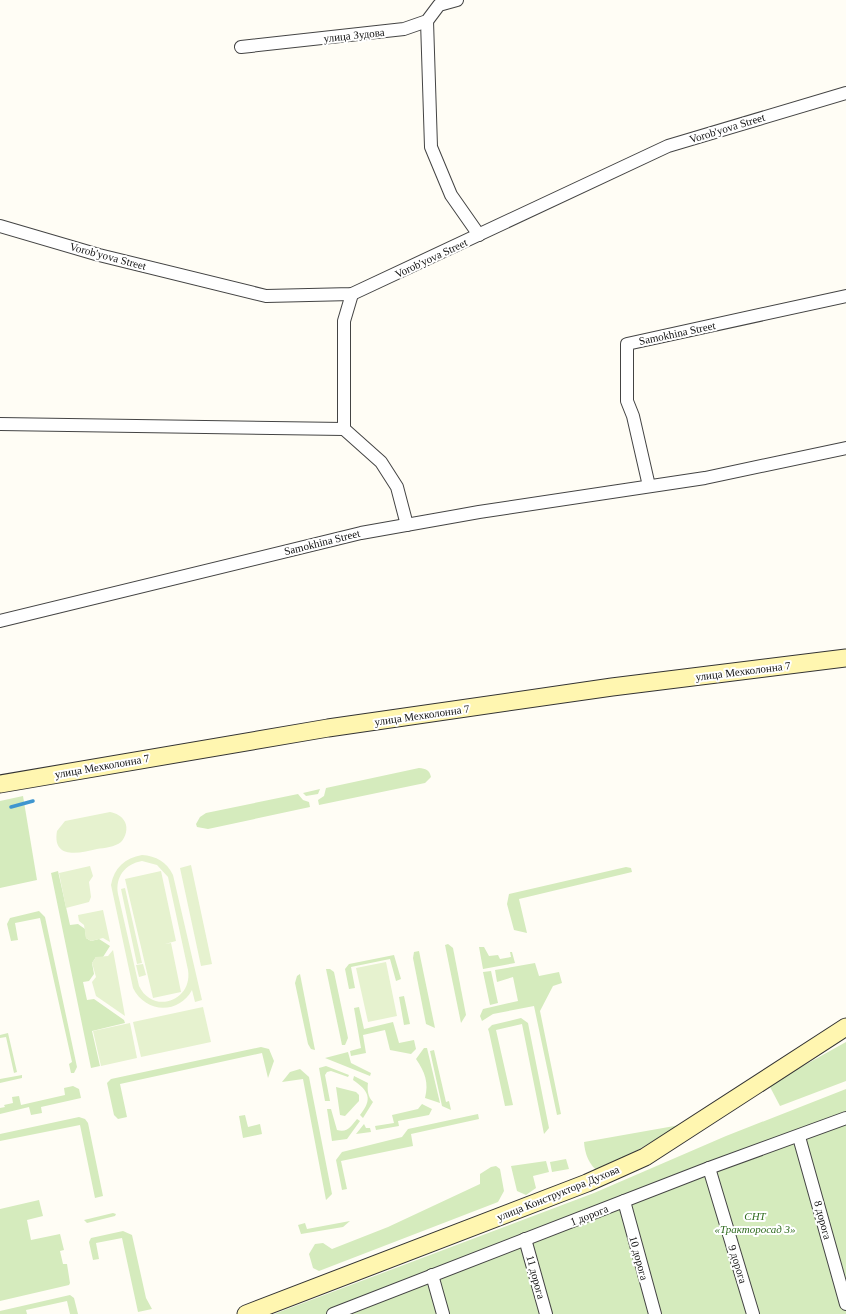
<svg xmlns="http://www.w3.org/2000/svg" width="846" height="1314" font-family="'Times New Roman',serif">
<rect width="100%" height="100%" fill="#fffdf5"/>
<!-- green -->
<g fill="#d5ebbd">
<path d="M419 768C426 769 429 769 431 777L425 783 319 805 318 800 324 796 326 788Z"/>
<path d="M320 789 318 794 306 796 303 793Z"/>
<path d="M298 794 303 800 309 802 310 807 208 829 197 827 196 824 200 817 206 813Z"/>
<path d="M23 796 37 880 0 888V801Z"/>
<path d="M626 867 631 868 632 872 519 899 527 933 514 930 507 904 509 894Z"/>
<path d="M58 871 70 925 78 924 85 929 86 938 91 941 99 939 110 946 103 957H96L92 963 94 974 89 981 83 982 87 1000 94 999 124 1020 125 1023 92 1031 100 1066 91 1068 51 873Z"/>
<path d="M39 911 45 917 77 1067 74 1073H71L69 1064 72 1062 40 918 15 923 18 940 11 941 7 924 10 918Z"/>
<path d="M448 944 453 948 466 1015 461 1023 445 945Z"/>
<path d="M479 947H484L489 956 498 955 500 959 511 957 510 952H512L515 963 483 969Z"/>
<path d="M419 951 435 1028 426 1024 413 958 414 952Z"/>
<path d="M394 955 401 979 396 981 390 959 351 967 355 988 349 989 345 969 349 964Z"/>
<path d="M535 963 539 976 559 972 562 983 553 986 540 1011 561 1114 557 1115 534 1006 493 1014 482 1021 480 1016 483 1009 518 1001 513 977 497 982 495 970Z"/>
<path d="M326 969H330L334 972 348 1038 345 1045H342Z"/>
<path d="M491 971 498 1003 490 1005 483 972Z"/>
<path d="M300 974 315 1050 311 1049 308 1044 295 983 297 976Z"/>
<path d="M404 996 410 1024 404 1025 399 997Z"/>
<path d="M359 1007 364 1029 393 1022 399 1043 414 1040 416 1049 411 1054 390 1050 385 1030 363 1035 366 1053 351 1056 350 1051 361 1048 354 1008Z"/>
<path d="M521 1018 528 1023 549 1128 544 1134 522 1024 496 1030 513 1105 505 1106 489 1032 488 1029 492 1025Z"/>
<path d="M8 1033 17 1072 14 1073 6 1037 0 1038V1035Z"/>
<path d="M846 1042V1081L780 1106 769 1085Z"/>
<path d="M261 1047 269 1049 274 1061 268 1078 262 1053 120 1084 127 1117 118 1119 114 1115 107 1083 111 1079Z"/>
<path d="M424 1048H427L440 1103 425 1098C429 1083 425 1072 416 1059Z"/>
<path d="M434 1050 446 1102 449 1101 451 1110 442 1106 430 1051Z"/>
<path d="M348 1052 351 1063 371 1073 370 1076 325 1058Z"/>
<path d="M326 1066 349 1075 348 1077 331 1071 327 1072 325 1075 330 1101H325L319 1068Z"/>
<path d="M300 1069 309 1077 332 1194 326 1200 303 1079 282 1082 290 1072Z"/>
<path d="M22 1075V1078L0 1083V1079Z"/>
<path d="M354 1076 368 1083C367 1090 368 1097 373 1102L363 1118 360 1115C373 1099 369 1091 353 1080Z"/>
<path d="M73 1086 79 1089 81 1098 41 1107 42 1113 31 1115 29 1107 0 1114V1108L5 1107 4 1105 13 1103 12 1097 19 1096 21 1105 65 1095 64 1088Z"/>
<path d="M336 1087 356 1092 359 1095V1101L345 1116 340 1115Z"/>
<path d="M846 1089V1314H274L594 1193 726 1136Z"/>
<path d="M422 1104 432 1109 429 1115 398 1121 399 1126 376 1130 375 1126 394 1123 392 1115 418 1109Z"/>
<path d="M327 1109H331L337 1130C348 1133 351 1126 357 1119L360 1121 347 1139 332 1141Z"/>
<path d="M478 1114 479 1119 411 1134 413 1146 341 1161 347 1189 342 1190 336 1160 342 1152 402 1137 408 1129Z"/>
<path d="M245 1115 248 1127 260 1124 262 1134 243 1138 239 1116Z"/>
<path d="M79 1117 85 1119 88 1123 103 1196 95 1198 80 1125 0 1141V1134Z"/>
<path d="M364 1124 366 1128H370L371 1132 356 1134Z"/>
<path d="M680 1125 599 1173C589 1164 585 1155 584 1142Z"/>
<path d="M566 1159 569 1169 552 1172 550 1162Z"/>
<path d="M546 1161 549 1172 533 1176 536 1188 526 1195 517 1191 511 1166Z"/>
<path d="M496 1166 500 1169 504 1191 498 1202 319 1271 313 1268 309 1254 315 1244 323 1243 332 1249 388 1227 480 1184V1174L491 1167Z"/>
<path d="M39 1200 43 1216 27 1220 31 1240 60 1234 64 1250 60 1251 63 1264H67L70 1283 69 1285 0 1301V1209Z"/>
<path d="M113 1213 116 1214 115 1216 87 1223 84 1220Z"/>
<path d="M350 1221 343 1227 301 1234 298 1225 305 1223 307 1229Z"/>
<path d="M123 1231 132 1235 146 1298 152 1309 138 1312 122 1238 96 1243 99 1259 93 1260 89 1242 91 1238Z"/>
<path d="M70 1295 74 1298 78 1314H70L67 1301 26 1310 27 1314H0V1311Z"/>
</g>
<!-- pitch -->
<g fill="#e6f2cf" fill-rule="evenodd">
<path d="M110 812C116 813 122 816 125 822 128 828 126 837 121 842 115 847 104 848 97 849 80 853 52 860 57 831L65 821Z"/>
<path d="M142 855C156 856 167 862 173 875L202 1000 195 1002 192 990C179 1014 146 1014 133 988L111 885C114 868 125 858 142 855ZM142 861 157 865 168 877 188 970C193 1001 153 1015 139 986L118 894C115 877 125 864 142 861Z"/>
<path d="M191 865 212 964 201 966 180 868Z"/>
<path d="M90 866 93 876 89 882 91 897 89 902 66 908 59 873Z"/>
<path d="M161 871 176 941 165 944 171 943 181 992 153 998 125 879Z"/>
<path d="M125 888 142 963 137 964 121 889Z"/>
<path d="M103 910 110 942 103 938 91 941 86 938 84 925 79 921 78 915Z"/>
<path d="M113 950 125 1016 96 996 92 982 96 977 92 963 96 957 108 956Z"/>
<path d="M386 962 397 1016 368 1022 356 968Z"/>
<path d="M143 964 146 975 139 977 136 965Z"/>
<path d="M203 1007 211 1042 141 1057 133 1022Z"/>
<path d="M130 1023 137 1058 101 1066 93 1031Z"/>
</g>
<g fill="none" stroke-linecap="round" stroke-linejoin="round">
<!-- stream -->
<path stroke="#3f96cf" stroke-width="3.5" d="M11 807 33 801"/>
<defs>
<g id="street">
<path d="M427 21 431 147 451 195 479 235"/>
<path d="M241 47 404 29 427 21 439 5 457 0"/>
<path d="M0 226 99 255 266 296 352 294 668 146 846 93"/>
<path d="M0 424 344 429 381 462 397 487 407 525"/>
<path d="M344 429V321L352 294"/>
<path d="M649 486 633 416 627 401V344L846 296"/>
<path d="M0 621 361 533 479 512 705 478 846 448"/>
<path d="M799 1137 846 1304"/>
<path d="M709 1168 753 1314"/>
<path d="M624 1201 655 1314"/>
<path d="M525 1239 546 1314"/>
<path d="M432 1275 443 1314"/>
<path d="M333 1314 709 1168 846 1118"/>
</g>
<g id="secondary">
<path d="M0 784 328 728 612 687 846 658"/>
<path d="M246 1314 587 1183 645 1157 846 1027"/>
</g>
</defs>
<!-- street casing -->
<use href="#street" stroke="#444" stroke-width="14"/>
<!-- secondary casing -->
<use href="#secondary" stroke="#333" stroke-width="19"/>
<!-- street -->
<use href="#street" stroke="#fff" stroke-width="12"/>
<!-- secondary -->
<use href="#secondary" stroke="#fff6b0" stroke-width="17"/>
</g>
<g text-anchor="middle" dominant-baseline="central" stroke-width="4" stroke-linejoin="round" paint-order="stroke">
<!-- street labels -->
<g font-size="11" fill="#111" stroke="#fff">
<text transform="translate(354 35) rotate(-6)">улица Зудова</text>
<text transform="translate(727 128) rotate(-17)">Vorob'yova Street</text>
<text transform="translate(108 256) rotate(15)">Vorob'yova Street</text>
<text transform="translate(431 258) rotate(-25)">Vorob'yova Street</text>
<text transform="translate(677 333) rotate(-12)">Samokhina Street</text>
<text transform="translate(322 542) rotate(-14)">Samokhina Street</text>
<text transform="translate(743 671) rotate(-7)">улица Мехколонна 7</text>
<text transform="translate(422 715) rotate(-8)">улица Мехколонна 7</text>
<text transform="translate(102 766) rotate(-10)">улица Мехколонна 7</text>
<text transform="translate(558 1193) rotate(-22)">улица Конструктора Духова</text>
<text transform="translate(589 1215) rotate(-21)">1 дорога</text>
<text transform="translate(823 1220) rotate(75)">8 дорога</text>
<text transform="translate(639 1258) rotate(75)">10 дорога</text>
<text transform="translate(738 1264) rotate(73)">9 дорога</text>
<text transform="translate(536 1277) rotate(75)">11 дорога</text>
</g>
<!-- park labels -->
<g font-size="11" font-style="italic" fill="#2f6b1f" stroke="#fff">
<text x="755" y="1216">СНТ<tspan x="755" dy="13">«Тракторосад 3»</tspan></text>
</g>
</g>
</svg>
